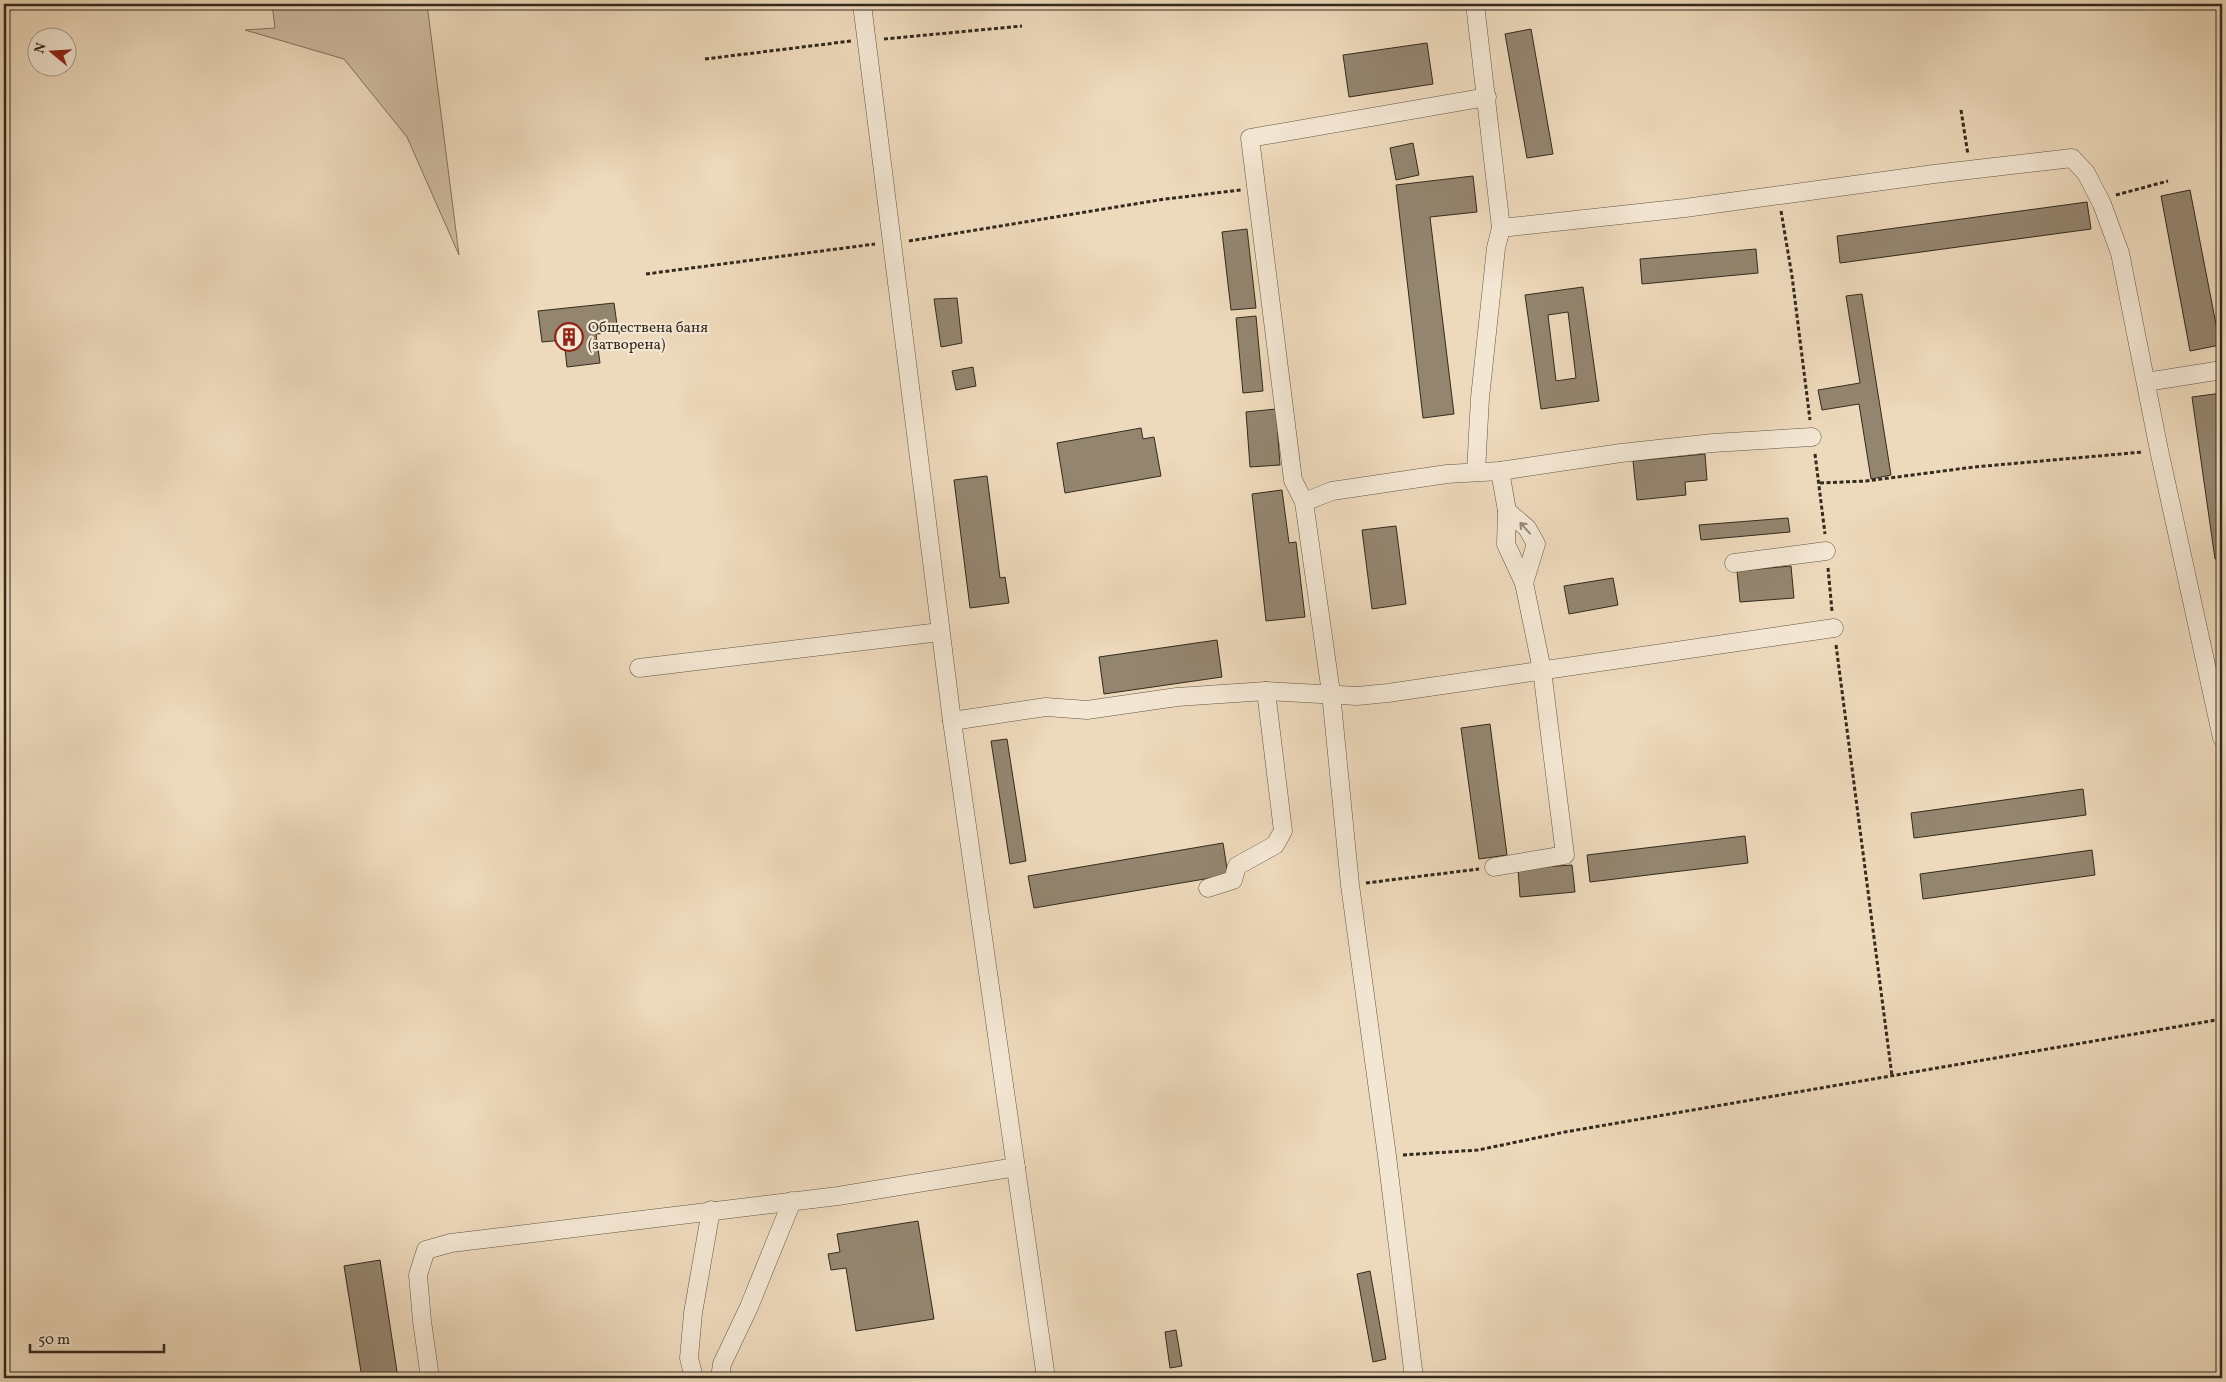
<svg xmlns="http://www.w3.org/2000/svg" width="2226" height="1382" font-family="Vollkorn,serif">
<rect width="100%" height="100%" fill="#edd9bb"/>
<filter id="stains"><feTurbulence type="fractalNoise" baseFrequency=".004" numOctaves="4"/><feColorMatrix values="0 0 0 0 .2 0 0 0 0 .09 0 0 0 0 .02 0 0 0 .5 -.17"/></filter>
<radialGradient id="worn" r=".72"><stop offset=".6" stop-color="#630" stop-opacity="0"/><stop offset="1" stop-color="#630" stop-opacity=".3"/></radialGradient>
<!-- green -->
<path fill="#cebba0" stroke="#81725e" d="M272 4H427L459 255 407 137 344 59 245 30 275 28Z"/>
<!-- building -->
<g fill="#94856f" stroke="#342a1d" fill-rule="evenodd">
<path d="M1531 29 1553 154 1527 158 1505 34Z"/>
<path d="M1427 43 1433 84 1349 97 1343 55Z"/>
<path d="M1413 143 1419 175 1396 180 1390 148Z"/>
<path d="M1473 176 1477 212 1430 217 1454 414 1423 418 1396 185Z"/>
<path d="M2190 190 2220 345 2190 351 2161 196Z"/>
<path d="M2087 202 2091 229 1840 263 1837 236Z"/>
<path d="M1247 229 1256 308 1231 310 1222 232Z"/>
<path d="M1756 249 1758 273 1642 284 1640 259Z"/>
<path d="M1583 287 1599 401 1541 409 1525 295ZM1568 312 1576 378 1556 381 1548 315Z"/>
<path d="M1862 294 1891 475 1871 479 1859 404 1822 410 1818 390 1860 383 1846 296Z"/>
<path d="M957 298 962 343 941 347 934 299Z"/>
<path d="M614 303 618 332 596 334 600 363 567 367 564 340 542 342 538 311Z"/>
<path d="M1256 316 1263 391 1243 393 1236 318Z"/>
<path d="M973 367 976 386 956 390 952 371Z"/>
<path d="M2222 393V558L2215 559 2192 397Z"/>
<path d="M1276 409 1280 465 1250 467 1246 412Z"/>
<path d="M1141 428 1143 439 1154 437 1161 476 1065 493 1057 443Z"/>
<path d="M1705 454 1707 480 1685 482 1686 495 1637 500 1633 461Z"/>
<path d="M987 476 1000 578 1005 577 1009 603 970 608 954 480Z"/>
<path d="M1282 490 1289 543 1296 542 1305 617 1266 621 1252 494Z"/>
<path d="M1788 518 1790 532 1701 540 1699 525Z"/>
<path d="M1396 526 1406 604 1372 609 1362 530Z"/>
<path d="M1791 566 1794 598 1740 602 1737 571Z"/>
<path d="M1613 578 1618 605 1569 614 1564 586Z"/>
<path d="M1217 640 1222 677 1104 694 1099 657Z"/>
<path d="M1490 724 1507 855 1479 859 1461 728Z"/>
<path d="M1007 739 1026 861 1010 864 991 741Z"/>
<path d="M2083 789 2086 815 1914 838 1911 813Z"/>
<path d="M1745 836 1748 863 1590 882 1587 855Z"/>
<path d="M1223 843 1228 875 1034 908 1028 876Z"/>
<path d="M2092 850 2095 875 1923 899 1920 874Z"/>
<path d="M1572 865 1575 892 1520 897 1518 869Z"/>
<path d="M918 1221 934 1319 856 1331 846 1268 831 1270 828 1254 840 1252 837 1234Z"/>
<path d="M380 1260 398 1378H362L344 1266Z"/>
<path d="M1370 1271 1386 1359 1373 1362 1357 1274Z"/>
<path d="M1176 1330 1182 1366 1170 1368 1165 1332Z"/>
</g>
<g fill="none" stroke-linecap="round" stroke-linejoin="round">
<defs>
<g id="minor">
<path d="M862 4 952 721 1046 1378"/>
<path d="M1475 4 1501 228 1496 248 1480 398 1476 472"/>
<path d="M1501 228 1685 208 1934 174 2072 158 2086 173 2102 204 2120 253 2159 450 2222 738"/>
<path d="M2146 382 2222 370"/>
<path d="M1304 502 1332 491 1447 474 1500 471 1621 453 1713 443 1812 437"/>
<path d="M1507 511 1527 528 1536 544 1524 583"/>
<path d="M1734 563 1826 551"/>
<path d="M639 668 940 632"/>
<path d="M952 721 1046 707 1087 710 1177 697 1266 691 1357 696 1388 693 1834 628"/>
<path d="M1494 867 1565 855 1542 670 1524 583 1506 544 1507 511 1500 471"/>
<path d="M1208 888 1233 880 1237 866 1275 845 1283 831 1266 691"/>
<path d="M430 1378 422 1321 418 1275 426 1250 451 1243 838 1196 1016 1167"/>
<path d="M694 1378 689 1358 693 1313 711 1210"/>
<path d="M720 1378 722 1364 749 1307 792 1201"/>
<path d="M1414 1378 1387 1156 1350 885 1331 693 1304 502 1293 480 1250 138 1487 97"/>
</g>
</defs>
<!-- minor casing -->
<use href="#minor" stroke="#625644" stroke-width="19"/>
<!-- path -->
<g stroke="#342a1d" stroke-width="3" stroke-dasharray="4 2.5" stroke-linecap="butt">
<path d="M884 39 1022 26"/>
<path d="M705 59 851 41"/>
<path d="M1961 110 1968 155"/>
<path d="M2116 195 2168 181"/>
<path d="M1781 211 1792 276 1810 420"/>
<path d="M909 241 1165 199 1241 190"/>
<path d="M646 274 875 244"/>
<path d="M1815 454 1825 534"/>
<path d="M1820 483 1866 481 1974 467 2143 452"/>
<path d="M1828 568 1832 611"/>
<path d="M1836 645 1892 1076"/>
<path d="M1366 883 1479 869"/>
<path d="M1403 1155 1478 1150 1565 1132 2222 1019"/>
</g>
<!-- minor -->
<use href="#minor" stroke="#f3e6d3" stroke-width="18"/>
</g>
<!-- one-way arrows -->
<defs><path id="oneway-shaft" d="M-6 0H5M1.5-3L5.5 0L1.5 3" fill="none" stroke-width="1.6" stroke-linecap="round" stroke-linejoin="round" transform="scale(1.25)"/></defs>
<use stroke="#948878" href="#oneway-shaft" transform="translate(1525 528) rotate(-132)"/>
<!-- icons -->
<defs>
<symbol id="building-ring" viewBox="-11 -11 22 22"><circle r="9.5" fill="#f3e6d3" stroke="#8f2418" stroke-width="1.5"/><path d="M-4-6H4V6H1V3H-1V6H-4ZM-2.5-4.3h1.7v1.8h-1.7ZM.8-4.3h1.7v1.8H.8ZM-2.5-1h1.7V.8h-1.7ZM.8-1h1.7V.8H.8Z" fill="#8f2418"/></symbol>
</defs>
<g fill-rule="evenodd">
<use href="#building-ring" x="553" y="321" width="32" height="32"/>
</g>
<g text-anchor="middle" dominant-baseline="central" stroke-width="4.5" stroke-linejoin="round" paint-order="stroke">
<!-- poi labels -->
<g font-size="15" fill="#342a1d" stroke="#f3e6d3" text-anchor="start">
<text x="588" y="328">Обществена баня<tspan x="588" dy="17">(затворена)</tspan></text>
</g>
</g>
<!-- margin -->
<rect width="2226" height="1382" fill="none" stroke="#edd9bb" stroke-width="20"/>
<rect x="5" y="5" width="2216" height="1372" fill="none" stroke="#342a1d" stroke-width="2.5"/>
<rect x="10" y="10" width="2206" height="1362" fill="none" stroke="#342a1d"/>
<!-- north arrow -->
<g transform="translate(52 52) rotate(288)"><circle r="24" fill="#f3e6d3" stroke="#a79b8a"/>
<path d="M0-4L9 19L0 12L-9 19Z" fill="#8f2418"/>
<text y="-8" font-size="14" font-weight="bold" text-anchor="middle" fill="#342a1d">N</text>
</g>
<!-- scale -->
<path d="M30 1344v8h134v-8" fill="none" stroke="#342a1d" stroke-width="2.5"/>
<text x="38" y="1344" font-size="15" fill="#342a1d" stroke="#f3e6d3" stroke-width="4" paint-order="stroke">50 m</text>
<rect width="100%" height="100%" filter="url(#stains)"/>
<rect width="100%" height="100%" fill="url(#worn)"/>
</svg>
